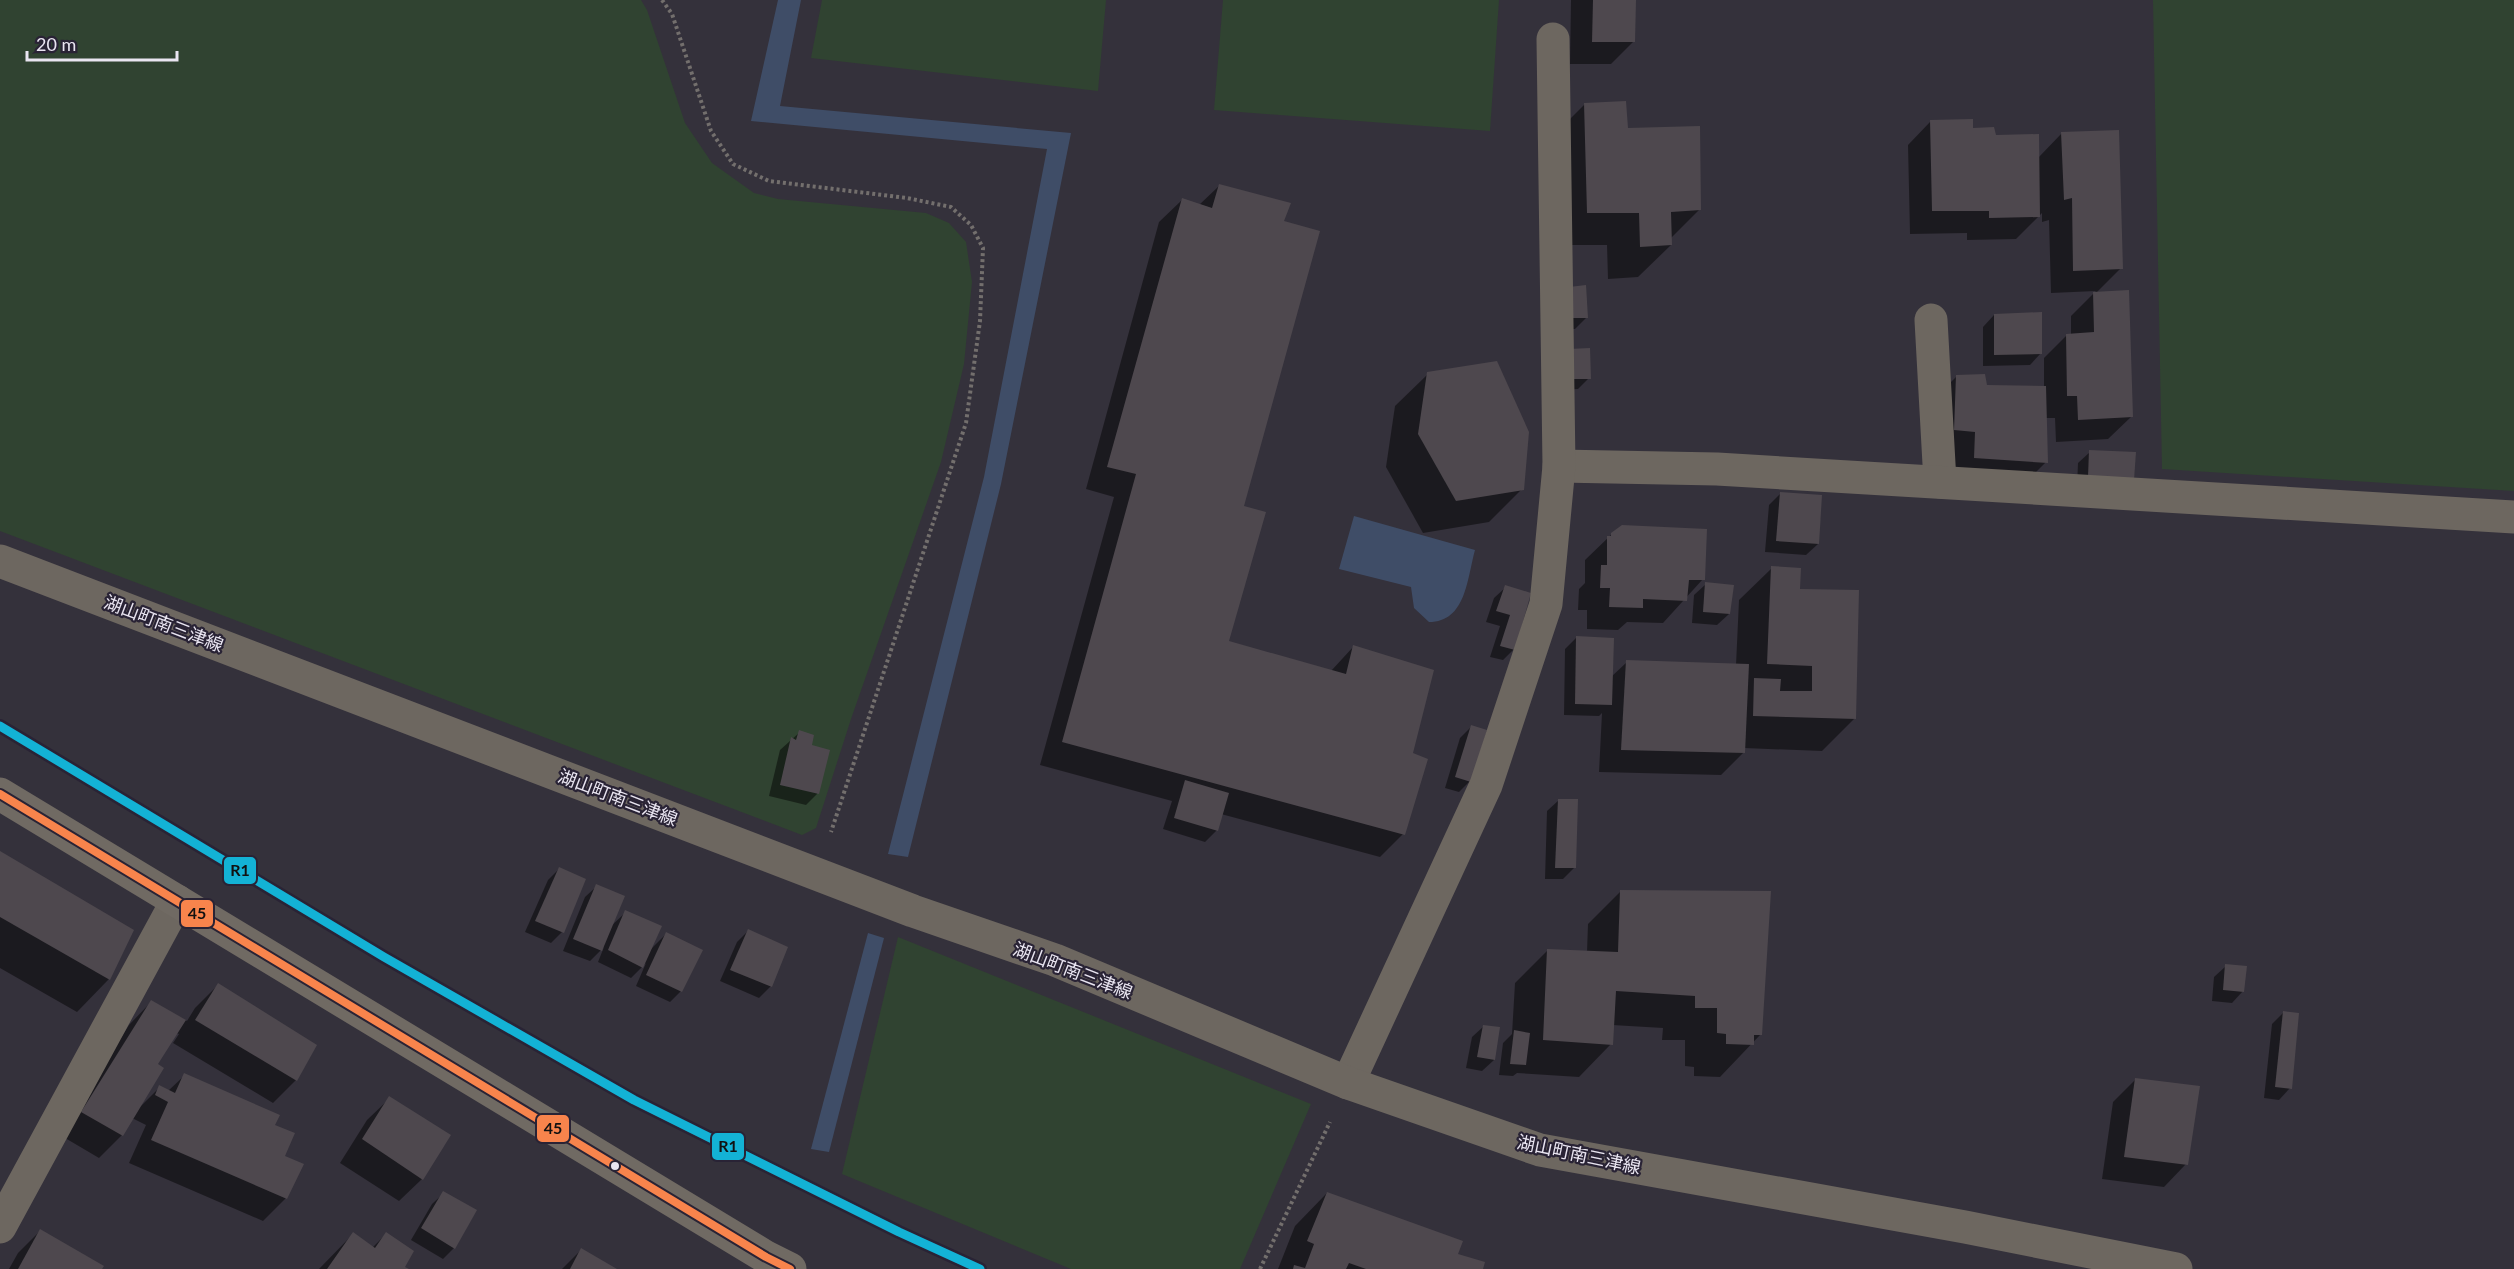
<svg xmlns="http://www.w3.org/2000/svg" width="2514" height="1269" font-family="Lato,'Noto Sans JP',sans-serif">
<rect width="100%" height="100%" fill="#34313b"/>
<!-- green -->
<g fill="#304331">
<path d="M0 0H641L647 10 685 123 712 163 754 193 778 199 926 213 949 223 966 242 972 282 964 364 941 462 851 719 816 828 802 835 0 531Z"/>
<path d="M822 0H1106L1098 91 811 58Z"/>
<path d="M1223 0H1499L1490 131 1214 110Z"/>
<path d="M2153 0H2514V491L2162 469Z"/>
<path d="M898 937 1311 1104 1240 1269H1071L842 1174Z"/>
</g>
<!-- water -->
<g fill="#3f4d67">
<path d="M778 0H801L780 106 1071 133 1001 484 908 857 888 854 984 477 1047 149 751 121Z"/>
<path d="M1354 516 1475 550C1467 579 1466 622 1429 622L1414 608 1411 587 1339 569Z"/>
<path d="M868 933 884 938 829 1152 811 1149Z"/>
</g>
<!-- shadow -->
<g fill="#0007">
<path d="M1571 0H1634V41L1611 64H1570Z"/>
<path d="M1585 104 1626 130 1699 210 1671 238V245L1638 277 1608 279 1607 245H1555L1552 137Z"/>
<path d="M1930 122 1995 137 2038 158 2062 133 2121 268 2096 293 2131 417 2108 439 2056 442 2055 418H2045L2046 462 2023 485 1952 481 1934 399 1957 376 1985 386 2044 388V358L2066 336 2071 335V316L2096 291 2051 293 2049 220 2042 222V213L2016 239 1967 240V233L1910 234 1908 145Z"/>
<path d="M1219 186 1282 222 1242 507 1227 642 1331 671 1354 646 1411 754 1403 834 1380 857 1221 814 1217 830 1205 842 1163 829 1172 801 1040 765 1114 497 1086 489 1159 222 1182 200 1199 205Z"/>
<path d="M1585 287 1587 317 1575 329H1559Z"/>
<path d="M1994 315 2041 353 2030 365 1983 366V327Z"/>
<path d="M1588 349 1589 378 1578 389 1559 390Z"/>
<path d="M1428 374 1522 489 1489 522 1423 533 1386 467 1395 406Z"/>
<path d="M2090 452 2135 454 2077 487 2078 463Z"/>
<path d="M1780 494 1818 544 1806 555 1765 552 1769 505Z"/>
<path d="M1612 534 1703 579 1663 623 1627 622 1618 630 1587 629V610H1578L1579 589 1585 583V560Z"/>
<path d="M1772 568 1798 590 1855 718 1822 751 1744 748V752L1721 775 1599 772 1602 713 1599 716 1564 715 1565 649 1576 638 1611 677 1627 662 1736 665 1739 600Z"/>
<path d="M1706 584 1729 614 1717 625 1692 623 1694 595Z"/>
<path d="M1506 587 1529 594 1514 649 1503 660 1490 657 1500 626 1486 622 1494 598Z"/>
<path d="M1471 727 1470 781 1459 792 1445 788 1460 738Z"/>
<path d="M800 732 810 746 817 794 806 805 769 796 780 750Z"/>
<path d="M1559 800 1574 868 1563 879H1545L1547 811Z"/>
<path d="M0 853 109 979 77 1012 0 968Z"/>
<path d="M559 869 562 932 551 943 525 932 548 880Z"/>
<path d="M597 886 610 927 626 912 650 950 666 934 681 991 670 1002 636 986 646 963 631 978 598 962 604 947 590 961 563 951 585 897Z"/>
<path d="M1621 891 1761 1034 1720 1077 1694 1076V1067L1685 1066V1040H1662L1663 1028 1612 1025 1611 1044 1579 1077 1517 1073 1513 1076 1499 1075 1503 1043 1512 1034 1515 983 1547 951 1587 952 1588 924Z"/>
<path d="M748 931 771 986 759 998 720 981 737 942Z"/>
<path d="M2226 966 2243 991 2232 1003 2212 1001 2214 977Z"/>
<path d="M218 985 315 1045 296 1080 273 1103 173 1043 179 1034 176 1033 156 1064 141 1106 160 1087 168 1091 185 1075 272 1126 286 1198 263 1221 129 1163 146 1125 132 1118 122 1135 99 1158 60 1135 129 1025 151 1002 187 1021 195 1008Z"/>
<path d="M2283 1013 2290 1088 2279 1100 2264 1098 2272 1024Z"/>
<path d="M1484 1026 1494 1060 1482 1071 1466 1068 1472 1037Z"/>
<path d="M2136 1079 2186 1164 2164 1187 2102 1179 2113 1102Z"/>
<path d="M390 1098 422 1179 399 1201 340 1163 367 1120Z"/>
<path d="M444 1193 454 1248 443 1259 411 1240 432 1204Z"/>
<path d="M1327 1193 1457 1256 1481 1269H1278L1295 1226Z"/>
<path d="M40 1231 101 1269H9L18 1253Z"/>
<path d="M353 1234 372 1248 386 1234 406 1269H319Z"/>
<path d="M581 1250 614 1269H562Z"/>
</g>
<!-- building -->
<g fill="#4e484e">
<path d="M1593 0H1636L1635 42H1592Z"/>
<path d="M1626 101 1628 128 1700 126 1701 210 1671 212 1672 245 1640 247 1639 213H1587L1584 103Z"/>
<path d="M1973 119V128L1994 127 1996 135 2039 134 2040 217 1989 218V211H1932L1930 120Z"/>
<path d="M2119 130 2123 269 2073 271 2072 198 2064 200 2061 132Z"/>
<path d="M1219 184 1291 203 1284 221 1320 231 1244 506 1266 512 1229 641 1346 674 1353 645 1434 670 1413 753 1428 759 1405 835 1062 742 1136 474 1107 467 1182 198 1212 208Z"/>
<path d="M1586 285 1588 318H1570L1569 287Z"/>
<path d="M2129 290 2133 417 2078 420 2077 396H2067L2066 334 2094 332 2093 292Z"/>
<path d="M2042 312V354L1994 355V314Z"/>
<path d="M1590 348 1591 379H1570L1569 349Z"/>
<path d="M1497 361 1529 432 1524 490 1456 501 1418 434 1427 372Z"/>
<path d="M1985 374 1987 385 2046 386 2048 463 1974 458 1975 432 1954 430 1956 375Z"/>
<path d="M2089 450 2136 452 2134 480 2088 477Z"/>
<path d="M1780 492 1822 495 1819 544 1776 541Z"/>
<path d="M1622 525 1707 529 1705 580H1689L1687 601 1643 599V608L1609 607 1610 588H1600L1601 565H1607V536H1611V533Z"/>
<path d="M1771 566 1801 568 1800 589 1859 590 1856 719 1753 716 1754 678 1781 679 1780 691H1812V666L1767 664Z"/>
<path d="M1705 582 1734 585 1730 614 1703 612Z"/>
<path d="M1505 585 1531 593 1515 650 1500 646 1510 615 1496 611Z"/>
<path d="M1576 636 1614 638 1612 705 1575 704Z"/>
<path d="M1626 660 1749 664 1745 753 1621 750Z"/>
<path d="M1471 725 1487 730 1471 782 1455 777Z"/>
<path d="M799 730 814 735 812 745 830 750 819 794 780 785 791 737 796 740Z"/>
<path d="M1185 780 1229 793 1218 831 1174 818Z"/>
<path d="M1558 799H1578L1576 868H1555Z"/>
<path d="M0 851 134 930 110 980 0 917Z"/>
<path d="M559 867 586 879 564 933 535 921Z"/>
<path d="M596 884 625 896 602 951 573 939Z"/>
<path d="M1620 890 1771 891 1762 1035H1754V1045L1726 1044V1034L1717 1033V1008H1695V996L1616 991 1613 1045 1543 1040 1547 949 1618 952Z"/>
<path d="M625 910 662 926 643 968 608 950Z"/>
<path d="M748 929 788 947 772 987 730 970Z"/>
<path d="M666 932 703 950 682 992 646 975Z"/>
<path d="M2225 964 2247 966 2244 992 2223 990Z"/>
<path d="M218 983 317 1045 297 1081 195 1020Z"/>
<path d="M151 1000 186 1020 158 1064 164 1068 123 1136 81 1112Z"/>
<path d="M2283 1011 2299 1013 2292 1089 2275 1087Z"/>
<path d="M1483 1025 1500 1027 1495 1060 1477 1057Z"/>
<path d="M1514 1030 1530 1033 1526 1065 1510 1064Z"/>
<path d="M184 1073 280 1115 275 1125 295 1133 285 1156 304 1164 287 1199 151 1140 168 1102 155 1095 159 1085 175 1093Z"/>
<path d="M2135 1078 2200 1086 2188 1165 2124 1157Z"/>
<path d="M389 1096 451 1135 423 1180 362 1139Z"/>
<path d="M443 1191 477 1210 455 1249 421 1228Z"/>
<path d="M1327 1192 1463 1241 1458 1254 1485 1262 1483 1269H1366L1349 1263 1346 1269H1293L1294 1265 1305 1268 1314 1244 1307 1241Z"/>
<path d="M40 1229 104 1266 102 1269H18Z"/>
<path d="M353 1232 375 1248 386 1232 414 1251 405 1267 409 1269H327Z"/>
<path d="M581 1248 617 1269H570Z"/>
</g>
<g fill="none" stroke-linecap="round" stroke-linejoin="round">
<!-- path -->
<g stroke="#736f6d" stroke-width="4" stroke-dasharray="3 3" stroke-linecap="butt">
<path d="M662 0 672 14 711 131 733 164 769 181 907 198 951 207 971 225 983 248 980 321 966 423 831 832"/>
<path d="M1260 1269 1330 1122"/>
</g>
<!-- minor -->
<g stroke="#6d6760" stroke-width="33">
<path d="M1931 320 1940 482"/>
<path d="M1559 466 1717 469 2514 517"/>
<path d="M1348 1083 1486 785 1546 604 1559 466 1553 39"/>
<path d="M0 1227 177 901"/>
</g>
<!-- tertiary -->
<path stroke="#6d6760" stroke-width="33" d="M0 561 913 911 1055 960 1348 1083 1540 1150 1965 1227 2176 1269"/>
<!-- secondary -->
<path stroke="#706a63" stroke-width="33" d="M0 794 766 1257 790 1269"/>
<defs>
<path id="bus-1" d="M0 794 766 1257 790 1269"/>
</defs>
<!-- bus-1 casing -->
<use href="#bus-1" stroke="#292335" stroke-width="12"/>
<!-- bus-1 -->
<use href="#bus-1" stroke="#f8844c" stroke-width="8"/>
<defs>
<path id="rail-1" d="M0 726 384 957 634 1100 899 1232 980 1269"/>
</defs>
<!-- rail-1 casing -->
<use href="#rail-1" stroke="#292335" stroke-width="14"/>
<!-- rail-1 -->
<use href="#rail-1" stroke="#13b2d5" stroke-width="9"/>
</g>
<!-- markers -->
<circle fill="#e9e5f1" stroke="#292335" stroke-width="2" cx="615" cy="1166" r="5"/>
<g text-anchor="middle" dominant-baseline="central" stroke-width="4.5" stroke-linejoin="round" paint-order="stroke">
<!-- street labels -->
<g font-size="18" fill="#e9e5f1" stroke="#292335">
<text transform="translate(164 623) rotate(21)">湖山町南三津線</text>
<text transform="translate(618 797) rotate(21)">湖山町南三津線</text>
<text transform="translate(1073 970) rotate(21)">湖山町南三津線</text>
<text transform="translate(1579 1154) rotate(12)">湖山町南三津線</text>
</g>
</g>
<g stroke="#292335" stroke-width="2">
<rect x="223" y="856" width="34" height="29" rx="6" fill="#13b2d5"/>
<rect x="180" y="899" width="34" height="29" rx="6" fill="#f8844c"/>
<rect x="536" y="1114" width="34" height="29" rx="6" fill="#f8844c"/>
<rect x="711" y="1132" width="34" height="29" rx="6" fill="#13b2d5"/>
</g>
<g font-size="16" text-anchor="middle" font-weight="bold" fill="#111">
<text x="240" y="876">R1</text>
<text x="197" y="919">45</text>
<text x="553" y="1134">45</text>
<text x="728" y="1152">R1</text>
</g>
<!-- scale -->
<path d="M27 51v9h150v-9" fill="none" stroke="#e9e5f1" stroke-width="3"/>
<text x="36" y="51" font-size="18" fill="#e9e5f1" stroke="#292335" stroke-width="4.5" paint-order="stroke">20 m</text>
</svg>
